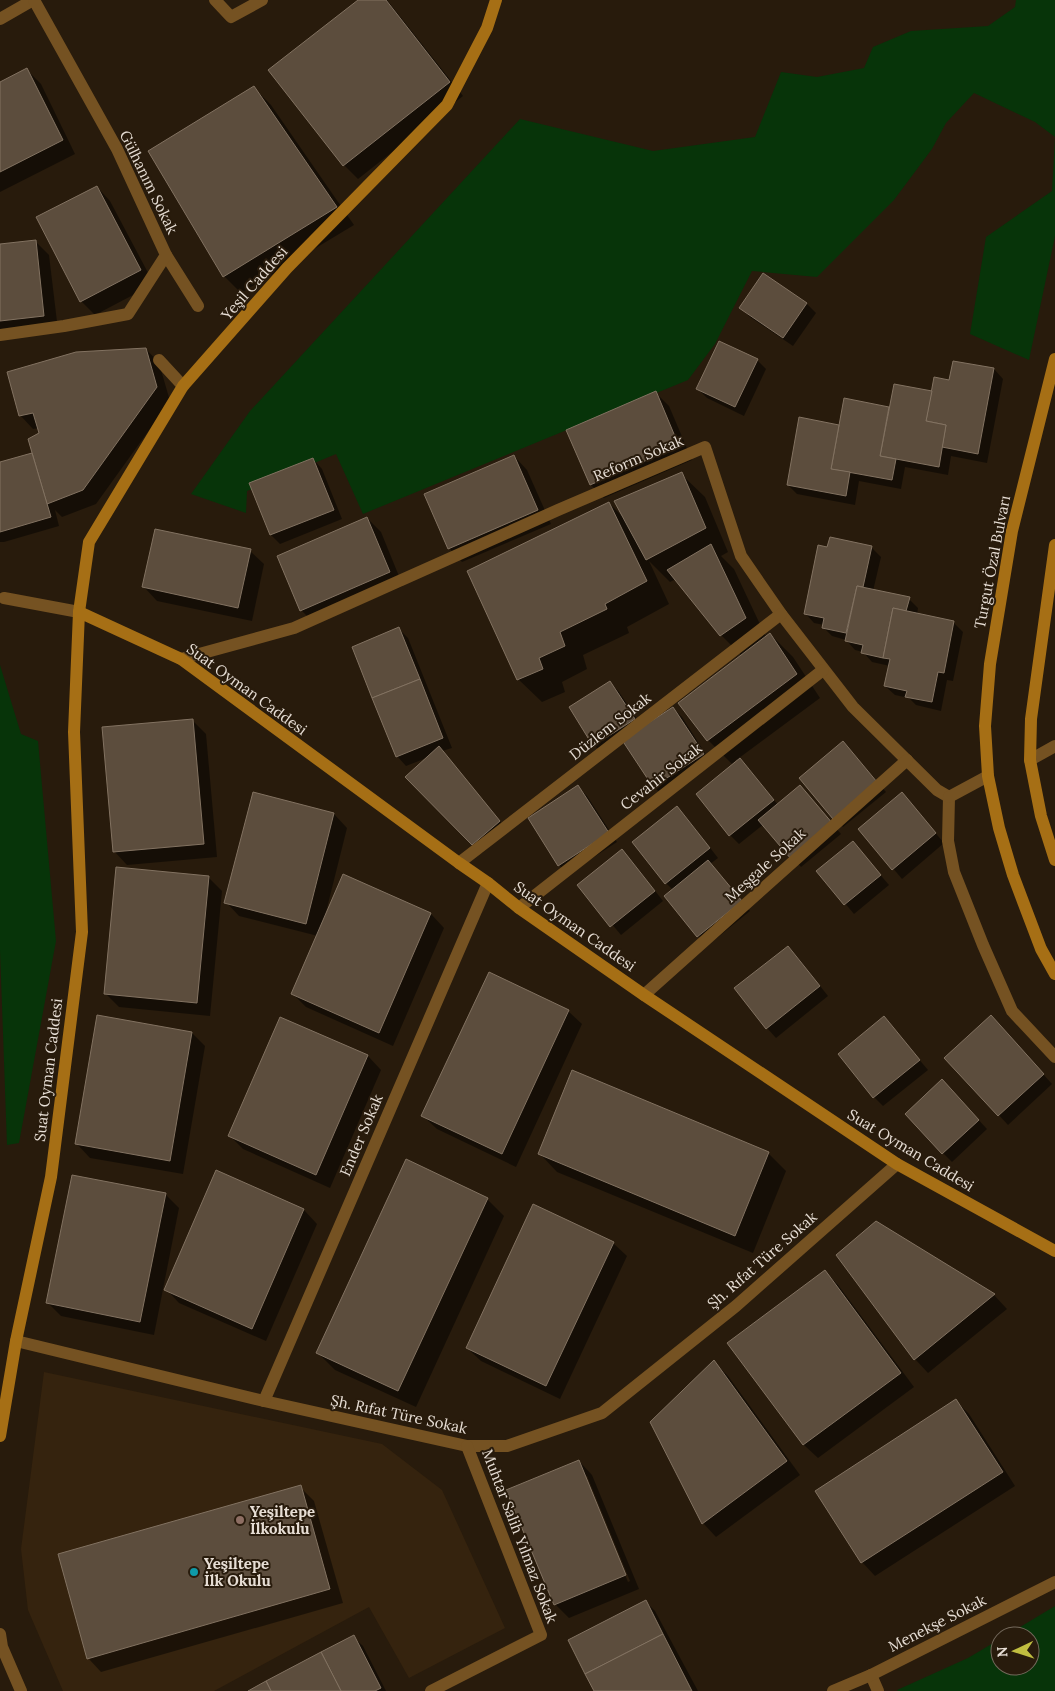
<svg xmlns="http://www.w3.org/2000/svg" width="1055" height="1691" font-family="Lora,serif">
<rect width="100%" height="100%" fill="#281b0c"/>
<!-- built -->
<path fill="#35230e" d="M44 1372 382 1444 442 1490 505 1628 409 1678 369 1607 214 1691H63L28 1610 21 1549Z"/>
<!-- green -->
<g fill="#073409">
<path d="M1016 0H1055V137L1035 122 974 93 946 123 932 149 894 200 817 277 752 271 715 344 688 380 363 514 336 454 247 491 246 513 191 494 250 411 520 119 653 151 755 137 781 72 817 77 864 68 873 47 911 31 988 26 1015 7Z"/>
<path d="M1055 138V236L1029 360 970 334 986 237 1052 191Z"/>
<path d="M0 665 21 734 38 741 56 941 19 1143 7 1145 0 950Z"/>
<path d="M1055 1606V1691H898L897 1690 968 1658 1000 1639V1666H1030V1636H1005Z"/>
</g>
<!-- shadow -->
<g fill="#0007" fill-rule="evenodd">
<path d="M360 0H387L463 96 358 179 344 165 270 70Z"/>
<path d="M27 70 41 84 75 154 0 192V84Z"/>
<path d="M254 88 271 105 354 225 241 293 224 276Z"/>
<path d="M97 187 110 201 154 284 95 315 81 301Z"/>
<path d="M36 242 49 255 58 330 0 336V245Z"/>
<path d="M764 275 807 304 816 313 793 346 750 317 741 308Z"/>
<path d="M146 349 159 363 170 401 96 504 62 517 55 510 59 526 4 542H0V463L34 453 41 434 39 428 33 429 20 415Z"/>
<path d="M757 360 766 369 744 416 707 398 698 389Z"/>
<path d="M994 369 1003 379 987 463 951 456 948 475 905 467 901 489 859 481 855 505 797 494 788 485 800 419 840 426 845 399 890 408 933 393 950 381Z"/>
<path d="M656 393 669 406 692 460 604 498 591 485Z"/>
<path d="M514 456 527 470 551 524 462 562 449 548Z"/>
<path d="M313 459 322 469 342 519 280 544 271 535Z"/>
<path d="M681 474 705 497 728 552 721 556 734 569 766 637 770 634 793 657 820 698 739 758 749 769 778 805 800 786 841 834 801 867 764 824 739 844 730 835 738 761 737 759 732 764 708 740 680 703 742 656 721 635 676 579 670 582 649 561 669 604 627 627 629 633 583 655 587 669 562 682 565 692 542 702 518 679 609 503 625 519Z"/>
<path d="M367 518 381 532 403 586 315 624 301 610Z"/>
<path d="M871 547 881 557 873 591 909 599 918 608 917 615 954 623 963 632 953 681 947 680 941 711 916 705 909 698 895 695 885 686 890 666 872 662 863 652 855 650 846 640 832 636 823 627 824 625 814 623 805 613 828 549Z"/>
<path d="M250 551 264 564 252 621 157 601 144 587Z"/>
<path d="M399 629 408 638 452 748 442 751 508 831 482 853 407 777 429 757 406 766 397 756Z"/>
<path d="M610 682 619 692 643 728 673 708 682 717 712 764 663 796 654 787 624 741 603 754 594 745Z"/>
<path d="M193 721 206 734 217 857 127 865 114 851Z"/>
<path d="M843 742 886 792 843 827 834 818Z"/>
<path d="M578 787 587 796 617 842 568 874 559 865Z"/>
<path d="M254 794 334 814 347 828 325 916 344 876 431 914 444 928 393 1046 306 1007 293 994 318 936 239 916 226 902Z"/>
<path d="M902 794 944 843 902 879 860 829Z"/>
<path d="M677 807 686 817 718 858 710 864 750 911 707 946 665 896 673 890 666 883Z"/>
<path d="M852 842 889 885 854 914 818 871Z"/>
<path d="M631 860 663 901 621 935 579 885Z"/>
<path d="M208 877 222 891 210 1016 119 1007 105 993Z"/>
<path d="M788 947 797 957 828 996 776 1038 767 1028 736 989Z"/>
<path d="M568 1011 582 1024 516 1167 437 1129 423 1116Z"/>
<path d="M281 1018 368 1056 381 1070 330 1188 243 1149 230 1136Z"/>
<path d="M884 1018 928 1070 883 1106 874 1097Z"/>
<path d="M1000 1026 1052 1084 1008 1125 946 1058Z"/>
<path d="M192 1033 205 1046 183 1174 90 1158 77 1144Z"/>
<path d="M951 1090 987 1129 952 1162 943 1153Z"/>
<path d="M768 1153 786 1171 753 1253 557 1172 540 1154Z"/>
<path d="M217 1172 304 1210 317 1224 266 1341 179 1303 166 1289Z"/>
<path d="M165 1194 179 1208 154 1335 61 1316 47 1302Z"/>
<path d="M487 1199 504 1216 416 1407 335 1370 317 1352Z"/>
<path d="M876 1223 994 1295 1007 1309 928 1373 915 1359Z"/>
<path d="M613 1243 627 1256 560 1399 481 1361 467 1348Z"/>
<path d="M825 1272 838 1285 914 1387 818 1458 804 1445 729 1343Z"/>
<path d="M714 1362 728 1376 800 1475 716 1537 703 1523Z"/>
<path d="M956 1401 969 1414 1015 1486 875 1576 862 1562Z"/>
<path d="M579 1461 592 1475 639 1589 569 1618 556 1605 508 1491ZM584 1476H587L630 1581 628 1582Z"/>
<path d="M300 1487 314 1501 343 1603 101 1672 88 1658Z"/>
<path d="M646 1602 655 1611 698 1691H595Z"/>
<path d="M353 1637 363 1646 386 1691H250Z"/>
</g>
<!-- building -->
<g fill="#5c4d3d" stroke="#827261">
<path d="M358 0H386L450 82 343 166 268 70Z"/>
<path d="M27 68 63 140 0 172V82Z"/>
<path d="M254 86 337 207 223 277 148 151Z"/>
<path d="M97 186 141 270 80 302 36 217Z"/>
<path d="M36 240 44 316 0 321V244Z"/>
<path d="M763 273 807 303 783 338 739 308Z"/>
<path d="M719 341 758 359 735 407 696 389Z"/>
<path d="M146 348 157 387 83 490 47 504 28 439 39 433 33 413 19 416 7 372 76 352Z"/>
<path d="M953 361 994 368 978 454 942 447 946 425 926 421 934 377 949 380Z"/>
<path d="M894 384 932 391 926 421 946 425 939 467 880 456Z"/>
<path d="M656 391 679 446 590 485 566 430Z"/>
<path d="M844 398 889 407 880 456 896 459 892 480 831 469Z"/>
<path d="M799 417 839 425 831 469 850 472 846 496 787 485Z"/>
<path d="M32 453 51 517 0 532V462Z"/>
<path d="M514 455 538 510 448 549 424 494Z"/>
<path d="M313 458 334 510 270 535 249 483Z"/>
<path d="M682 472 706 528 646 560 614 501Z"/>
<path d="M609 502 647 581 605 604 607 609 560 632 565 646 539 658 543 669 517 680 467 571Z"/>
<path d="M367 517 390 572 300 611 277 556Z"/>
<path d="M155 529 251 549 238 608 142 587Z"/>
<path d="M830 537 872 546 863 587 857 586 846 633 822 628 824 618 804 614 818 545 827 547Z"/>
<path d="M711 544 746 618 720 636 667 570Z"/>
<path d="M857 586 910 597 906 611 893 608 883 658 861 653 863 645 845 641Z"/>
<path d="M893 608 954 621 944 673 938 672 932 702 905 697 907 691 884 686 890 659 883 658Z"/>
<path d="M399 627 420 679 372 698 352 647Z"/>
<path d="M770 633 797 674 707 741 678 703Z"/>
<path d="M420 679 443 738 396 757 372 698Z"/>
<path d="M610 681 635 719 593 746 569 707Z"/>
<path d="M673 707 704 754 653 787 622 740Z"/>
<path d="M193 719 204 844 113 852 102 727Z"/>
<path d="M843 741 877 782 833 819 799 778Z"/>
<path d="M439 746 500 821 472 845 405 777Z"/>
<path d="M740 758 774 800 729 836 696 794Z"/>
<path d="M578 785 609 833 558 866 528 818Z"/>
<path d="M800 785 833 824 791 859 758 820Z"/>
<path d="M253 792 334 813 306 924 224 903Z"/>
<path d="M902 792 936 833 892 870 858 829Z"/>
<path d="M677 806 710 848 665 884 632 842Z"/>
<path d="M853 841 881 875 844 905 816 871Z"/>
<path d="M622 849 655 891 610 927 577 885Z"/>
<path d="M708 860 742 901 697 937 664 896Z"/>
<path d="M116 867 209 876 197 1003 104 994Z"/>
<path d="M343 874 431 913 379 1033 291 994Z"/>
<path d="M788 946 820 986 766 1029 734 988Z"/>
<path d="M489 972 569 1010 502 1154 421 1116Z"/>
<path d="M97 1015 192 1032 170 1161 75 1144Z"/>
<path d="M991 1015 1044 1074 998 1116 944 1058Z"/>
<path d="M884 1016 920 1060 873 1098 838 1054Z"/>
<path d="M280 1017 368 1055 316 1175 228 1136Z"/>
<path d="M572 1070 769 1152 735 1236 538 1154Z"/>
<path d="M942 1079 979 1120 942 1154 905 1114Z"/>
<path d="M406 1159 488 1198 398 1391 316 1353Z"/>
<path d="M216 1170 304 1209 252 1329 164 1290Z"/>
<path d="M72 1175 166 1193 140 1322 46 1303Z"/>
<path d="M533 1204 614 1242 546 1386 466 1348Z"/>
<path d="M876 1221 995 1294 914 1360 836 1255Z"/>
<path d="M825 1270 901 1373 803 1445 727 1343Z"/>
<path d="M714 1360 787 1461 702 1524 650 1422Z"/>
<path d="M956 1399 1003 1472 861 1563 815 1491Z"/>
<path d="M579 1460 626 1575 554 1605 506 1490Z"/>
<path d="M301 1485 330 1589 87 1659 58 1554Z"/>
<path d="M646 1600 663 1634 585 1674 568 1640Z"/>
<path d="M663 1634 692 1691H594L585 1674Z"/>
<path d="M354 1635 381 1688 375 1691H341L321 1652Z"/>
<path d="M321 1652 341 1691H271L266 1681Z"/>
<path d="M266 1681 271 1691H248Z"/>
</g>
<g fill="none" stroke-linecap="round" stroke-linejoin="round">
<!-- street -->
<g stroke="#755222" stroke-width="12">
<path d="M215 0 231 17 262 0"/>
<path d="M0 19 33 0"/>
<path d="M166 255 198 306"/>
<path d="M0 335 64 326 128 314 166 255 117 149 34 0"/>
<path d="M159 360 183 386"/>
<path d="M4 598 79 612"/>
<path d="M181 659 294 628 558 510 705 447 741 556 781 614 853 707 937 790 949 797"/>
<path d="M1030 760 1055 746"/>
<path d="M949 797 948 841 954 872 983 945 1012 1011 1055 1057"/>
<path d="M949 797 988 776"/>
<path d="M459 863 781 614"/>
<path d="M519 908 823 670"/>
<path d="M644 995 907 760"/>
<path d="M16 1341 264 1401 467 1446H507L602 1413 736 1306 897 1164"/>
<path d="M264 1401 488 883"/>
<path d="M0 1634 2 1647 21 1691"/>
<path d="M871 1675 878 1691"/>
<path d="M431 1691 541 1635 467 1446"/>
<path d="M833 1691 871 1675 1055 1582"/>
</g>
<!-- secondary -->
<g stroke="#a66f15" stroke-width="12">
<path d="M1055 359 1012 531 990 664 985 726 988 776 999 828 1013 875 1041 949 1055 974"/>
<path d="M1055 545 1031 719 1030 760 1041 816 1055 860"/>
<path d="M79 612 89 542 183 386 287 268 447 105 487 28 496 0"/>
<path d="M0 1436 16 1341 51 1177 82 932 74 732 79 612 181 659 459 863 488 883 519 908 644 995 897 1164 1055 1251"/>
</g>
</g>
<!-- markers -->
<circle fill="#8d6e63" stroke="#281b0c" stroke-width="2" cx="240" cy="1520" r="5"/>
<circle fill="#0f9aa8" stroke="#281b0c" stroke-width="2" cx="194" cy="1572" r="5"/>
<g text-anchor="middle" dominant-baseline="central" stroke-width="4" stroke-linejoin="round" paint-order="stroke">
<!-- street labels -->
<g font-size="15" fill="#e7ded5" stroke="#281b0c">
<text transform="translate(149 182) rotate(64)">Gülhanım Sokak</text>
<text transform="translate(254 283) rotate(-49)">Yeşil Caddesi</text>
<text transform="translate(638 458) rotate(-23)">Reform Sokak</text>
<text transform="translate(992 562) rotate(-79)">Turgut Özal Bulvarı</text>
<text transform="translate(247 689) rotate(36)">Suat Oyman Caddesi</text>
<text transform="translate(610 726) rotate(-38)">Düzlem Sokak</text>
<text transform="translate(661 776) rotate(-38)">Cevahir Sokak</text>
<text transform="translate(765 865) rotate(-42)">Meşgale Sokak</text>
<text transform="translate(575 926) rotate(35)">Suat Oyman Caddesi</text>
<text transform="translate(48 1070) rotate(-83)">Suat Oyman Caddesi</text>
<text transform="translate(361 1135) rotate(-67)">Ender Sokak</text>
<text transform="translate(911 1150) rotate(31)">Suat Oyman Caddesi</text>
<text transform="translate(762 1260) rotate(-41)">Şh. Rıfat Türe Sokak</text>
<text transform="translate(399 1414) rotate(12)">Şh. Rıfat Türe Sokak</text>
<text transform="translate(520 1536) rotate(69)">Muhtar Salih Yılmaz Sokak</text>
<text transform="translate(937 1623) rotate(-27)">Menekşe Sokak</text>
</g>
<!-- poi labels -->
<g font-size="15" font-weight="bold" fill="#e7ded5" stroke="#281b0c" text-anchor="start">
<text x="250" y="1511">Yeşiltepe<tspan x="250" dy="17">İlkokulu</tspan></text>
<text x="204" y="1563">Yeşiltepe<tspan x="204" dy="17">İlk Okulu</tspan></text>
</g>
</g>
<!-- north arrow -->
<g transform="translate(1015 1651) rotate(266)"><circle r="24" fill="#281b0c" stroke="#74695c"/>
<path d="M0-4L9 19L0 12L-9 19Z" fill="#c1be40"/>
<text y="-8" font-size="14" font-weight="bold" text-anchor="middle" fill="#e7ded5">N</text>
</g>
</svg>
